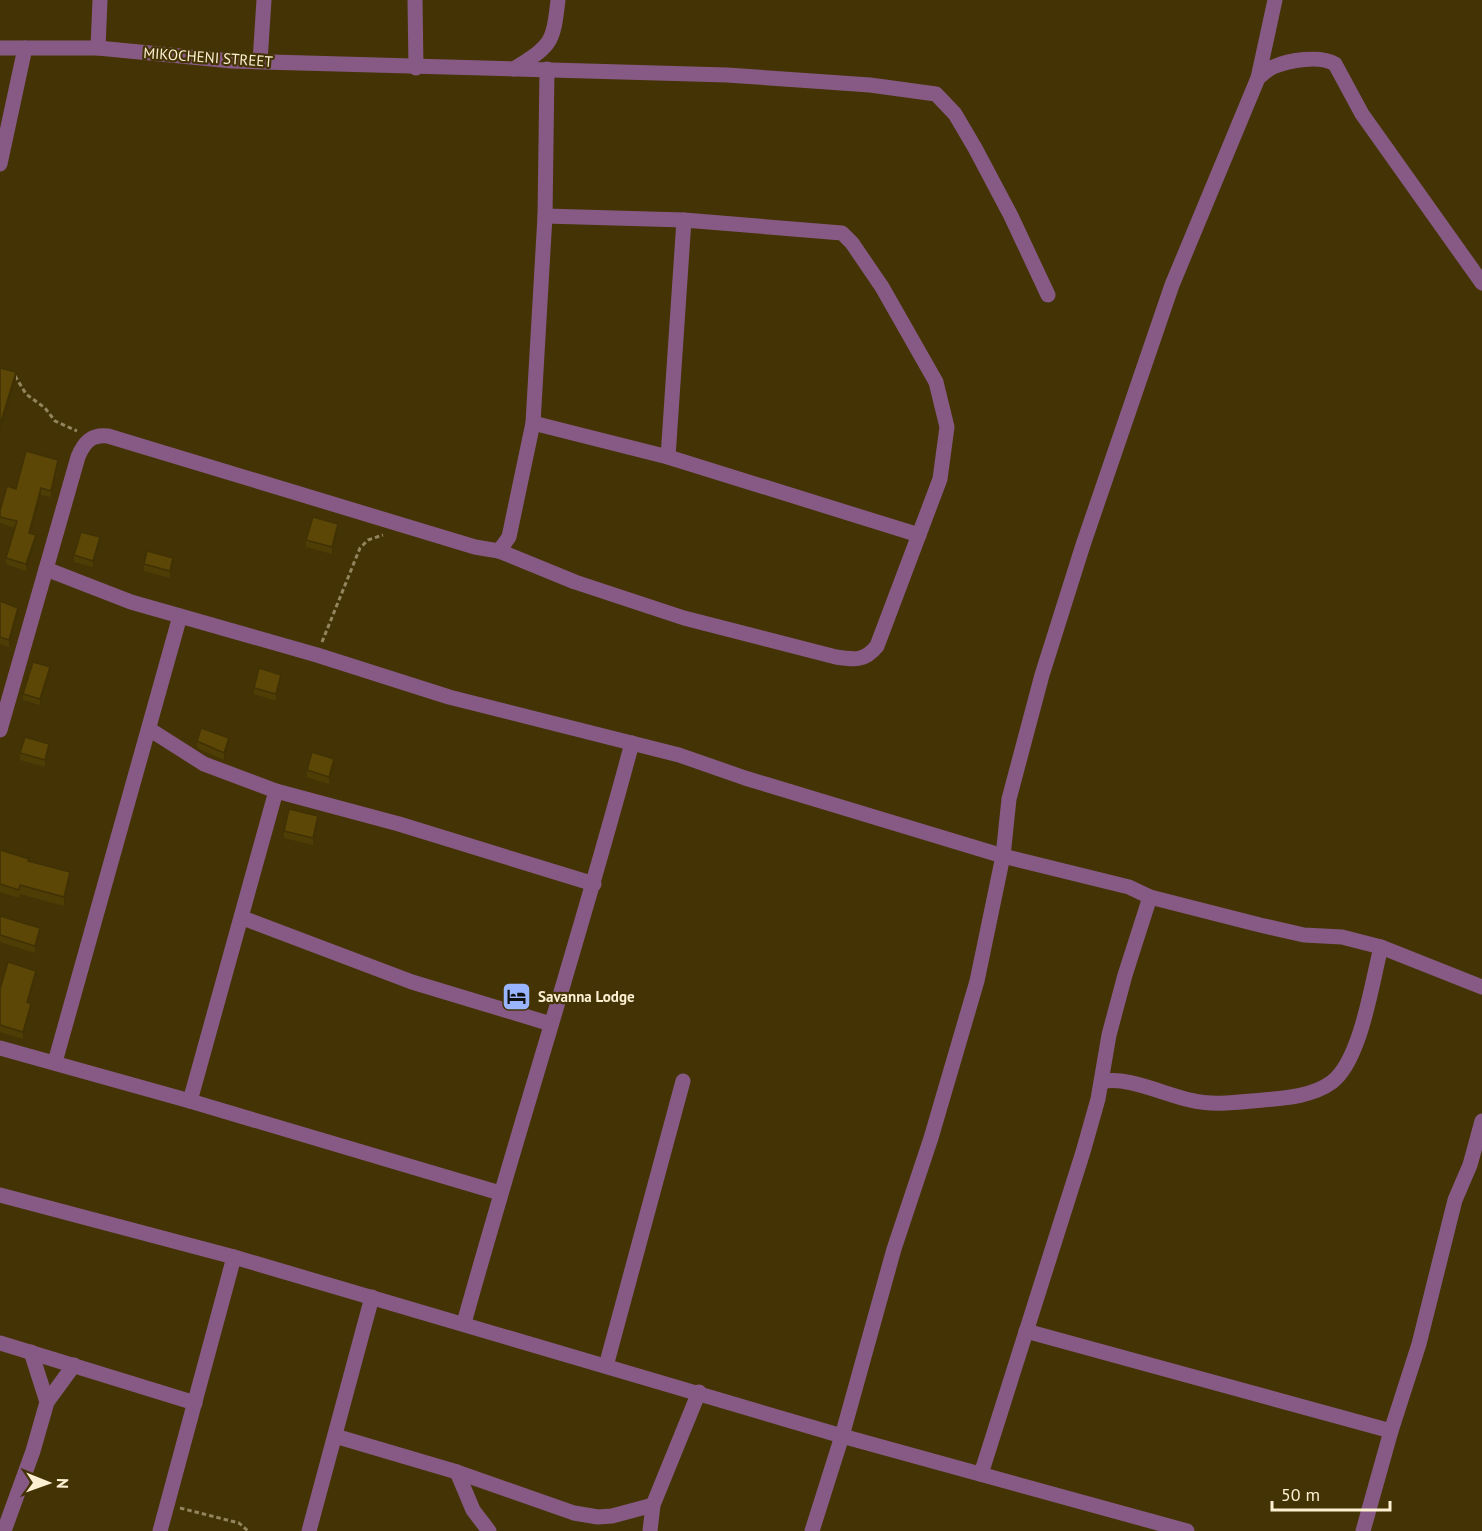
<svg xmlns="http://www.w3.org/2000/svg" width="1482" height="1531" font-family="'PT Sans',sans-serif">
<rect width="100%" height="100%" fill="#443405"/>
<g fill="none" stroke-linecap="round" stroke-linejoin="round">
<!-- path -->
<g stroke="#93855e" stroke-width="3" stroke-dasharray="4.5 3" stroke-linecap="butt">
<path d="M15 376 26 394 45 408 55 421 77 431"/>
<path d="M322 642 360 548 368 540 383 535"/>
<path d="M180 1508 239 1523 248 1531"/>
</g>
<!-- street -->
<g stroke="#875a86" stroke-width="15">
<path d="M415 0 416 68"/>
<path d="M0 48H98L232 61 727 75 870 85 936 94 955 114 975 148 1011 216 1048 295"/>
<path d="M98 48 100 0"/>
<path d="M260 61 264 0"/>
<path d="M514 69C551 45 553 45 558 0"/>
<path d="M1258 78 1275 0"/>
<path d="M0 164 25 48"/>
<path d="M533 423 668 457 919 535"/>
<path d="M668 457 684 220"/>
<path d="M499 551 575 582 684 618 836 657C855 660 865 661 877 646L940 479 947 427 936 382 882 287 852 243 842 233 684 220 545 216"/>
<path d="M46 569 131 602 317 655 449 697 679 755 745 778 1003 856 1129 887 1150 897 1260 925 1304 935 1342 937 1381 947 1482 987"/>
<path d="M149 729 204 764 276 791 399 824 594 884"/>
<path d="M0 730 78 457C84 442 92 434 108 436L475 547 499 551 509 537 533 423 545 216 547 69"/>
<path d="M243 918 412 982 551 1024"/>
<path d="M0 1048 190 1101 500 1193"/>
<path d="M55 1062 180 616"/>
<path d="M1102 1082C1124 1075 1166 1095 1190 1100 1213 1106 1239 1102 1263 1100 1286 1098 1313 1096 1332 1082 1361 1060 1372 982 1381 947"/>
<path d="M190 1101 276 791"/>
<path d="M0 1195 234 1257 842 1436 1187 1531"/>
<path d="M464 1323C518 1129 580 938 632 743"/>
<path d="M1026 1331 1391 1431"/>
<path d="M0 1343 195 1403"/>
<path d="M31 1352 47 1402"/>
<path d="M606 1366 683 1081"/>
<path d="M335 1436 457 1472 574 1513 598 1517 612 1516 653 1505"/>
<path d="M457 1472 473 1510 489 1531"/>
<path d="M981 1474 1083 1152 1098 1099 1109 1035 1125 975 1150 897"/>
<path d="M4 1531 33 1451 47 1402 74 1365"/>
<path d="M160 1531 234 1257"/>
<path d="M309 1531 372 1297"/>
<path d="M650 1531 653 1505 699 1392"/>
<path d="M812 1531 842 1436 894 1249 931 1138 977 981 1003 856 1009 799 1042 675 1083 545 1172 285 1258 78C1262 75 1268 69 1273 67 1289 60 1320 55 1335 64L1362 114 1482 283"/>
<path d="M1363 1531 1391 1431 1419 1344 1455 1200 1470 1165 1482 1121"/>
</g>
</g>
<!-- wall -->
<g fill="#4f3d06">
<path d="M58 467 51 497 41 495 31 533 36 542 26 571 6 564V558L15 528 0 523V511Z"/>
<path d="M338 531 332 554 306 547V540Z"/>
<path d="M100 544 93 567 74 562V555Z"/>
<path d="M144 564 173 565 170 578 144 571Z"/>
<path d="M0 601 18 614 9 647 0 644Z"/>
<path d="M50 674 40 705 23 700V694Z"/>
<path d="M281 681 276 701 254 694V688Z"/>
<path d="M197 741 229 744 224 760 197 748Z"/>
<path d="M49 751 45 767 20 760V753Z"/>
<path d="M334 765 329 784 307 777V770Z"/>
<path d="M318 823 313 845 284 838V831Z"/>
<path d="M0 850 29 862 70 881 64 906 20 894 19 898 0 892Z"/>
<path d="M0 916 40 935 35 953 0 942Z"/>
<path d="M36 978 29 1003 31 1010 23 1039 0 1032V989Z"/>
</g>
<!-- shaded-wall -->
<g fill="#403205">
<path d="M16 372V379L0 431V425Z"/>
<path d="M58 460V467L51 497V491Z"/>
<path d="M41 488V495L29 540V533Z"/>
<path d="M338 524V531L332 554V547Z"/>
<path d="M36 535V542L26 571V564Z"/>
<path d="M100 537V544L93 567V561Z"/>
<path d="M173 558V565L170 578V571Z"/>
<path d="M18 608V614L9 647V640Z"/>
<path d="M50 667V674L40 705V699Z"/>
<path d="M281 675V681L276 701V694Z"/>
<path d="M229 738V744L224 760V753Z"/>
<path d="M49 744V751L45 767V760Z"/>
<path d="M334 759V765L329 784V777Z"/>
<path d="M318 816V823L313 845V838Z"/>
<path d="M70 872V881L64 906V897Z"/>
<path d="M40 928V935L35 953V946Z"/>
<path d="M36 971V978L27 1009V1002Z"/>
<path d="M31 1004V1010L23 1039V1032Z"/>
</g>
<!-- building -->
<g fill="#5c4707" stroke="#403205" stroke-width="1.5">
<path d="M0 368 16 372 0 425Z"/>
<path d="M26 451 58 460 51 491 41 488 29 533 36 535 26 564 6 558 17 521 0 517V511L7 486 16 489Z"/>
<path d="M313 517 338 524 332 547 306 540Z"/>
<path d="M81 532 100 537 93 561 74 555Z"/>
<path d="M147 551 173 558 170 571 144 564Z"/>
<path d="M0 601 18 608 9 640 0 637Z"/>
<path d="M33 662 50 667 40 699 23 694Z"/>
<path d="M259 668 281 675 276 694 254 688Z"/>
<path d="M201 728 229 738 224 753 197 741Z"/>
<path d="M25 737 49 744 45 760 20 753Z"/>
<path d="M312 752 334 759 329 777 307 770Z"/>
<path d="M289 809 318 816 313 838 284 831Z"/>
<path d="M0 850 29 859 28 861 70 872 64 897 20 885 19 890 0 884Z"/>
<path d="M0 916 40 928 35 946 0 935Z"/>
<path d="M8 962 36 971 27 1002 31 1004 23 1032 0 1025V989Z"/>
</g>
<!-- icons -->
<defs>
<symbol id="hotel-square" viewBox="-11 -11 22 22"><rect x="-9" y="-9" width="18" height="18" rx="4" fill="#99b5fd" stroke="#443405"/><path d="M-6-4.5h1.5V1H6V5H4.5V3h-9V5H-6ZM-4 0a1.8 1.8 0 1 1 3.6 0ZM.5 0V-2.5h3Q6-2.5 6 0Z" fill="#111"/></symbol>
</defs>
<g fill-rule="evenodd">
<use href="#hotel-square" x="500" y="980" width="33" height="33"/>
</g>
<g text-anchor="middle" dominant-baseline="central" stroke-width="4.5" stroke-linejoin="round" paint-order="stroke">
<!-- street labels -->
<g font-size="15" fill="#fcefd2" stroke="#443405">
<text transform="translate(208 57) rotate(4)">MIKOCHENI STREET</text>
</g>
<!-- poi labels -->
<g font-size="15" font-weight="bold" fill="#fcefd2" stroke="#443405" text-anchor="start">
<text x="538" y="996">Savanna Lodge</text>
</g>
</g>
<!-- north arrow -->
<g transform="translate(48 1483) rotate(91)" stroke="#443405" stroke-width="4.5" paint-order="stroke">
<path d="M0-4.5L10 22L0 15L-10 22Z" fill="#fcefd2"/>
<text y="-9" font-size="16" font-weight="bold" text-anchor="middle" fill="#fcefd2">N</text>
</g>
<!-- scale -->
<path d="M1272 1501v9h118v-9" fill="none" stroke="#fcefd2" stroke-width="3"/>
<text x="1281" y="1501" font-size="18" fill="#fcefd2" stroke="#443405" stroke-width="4.5" paint-order="stroke">50 m</text>
</svg>
